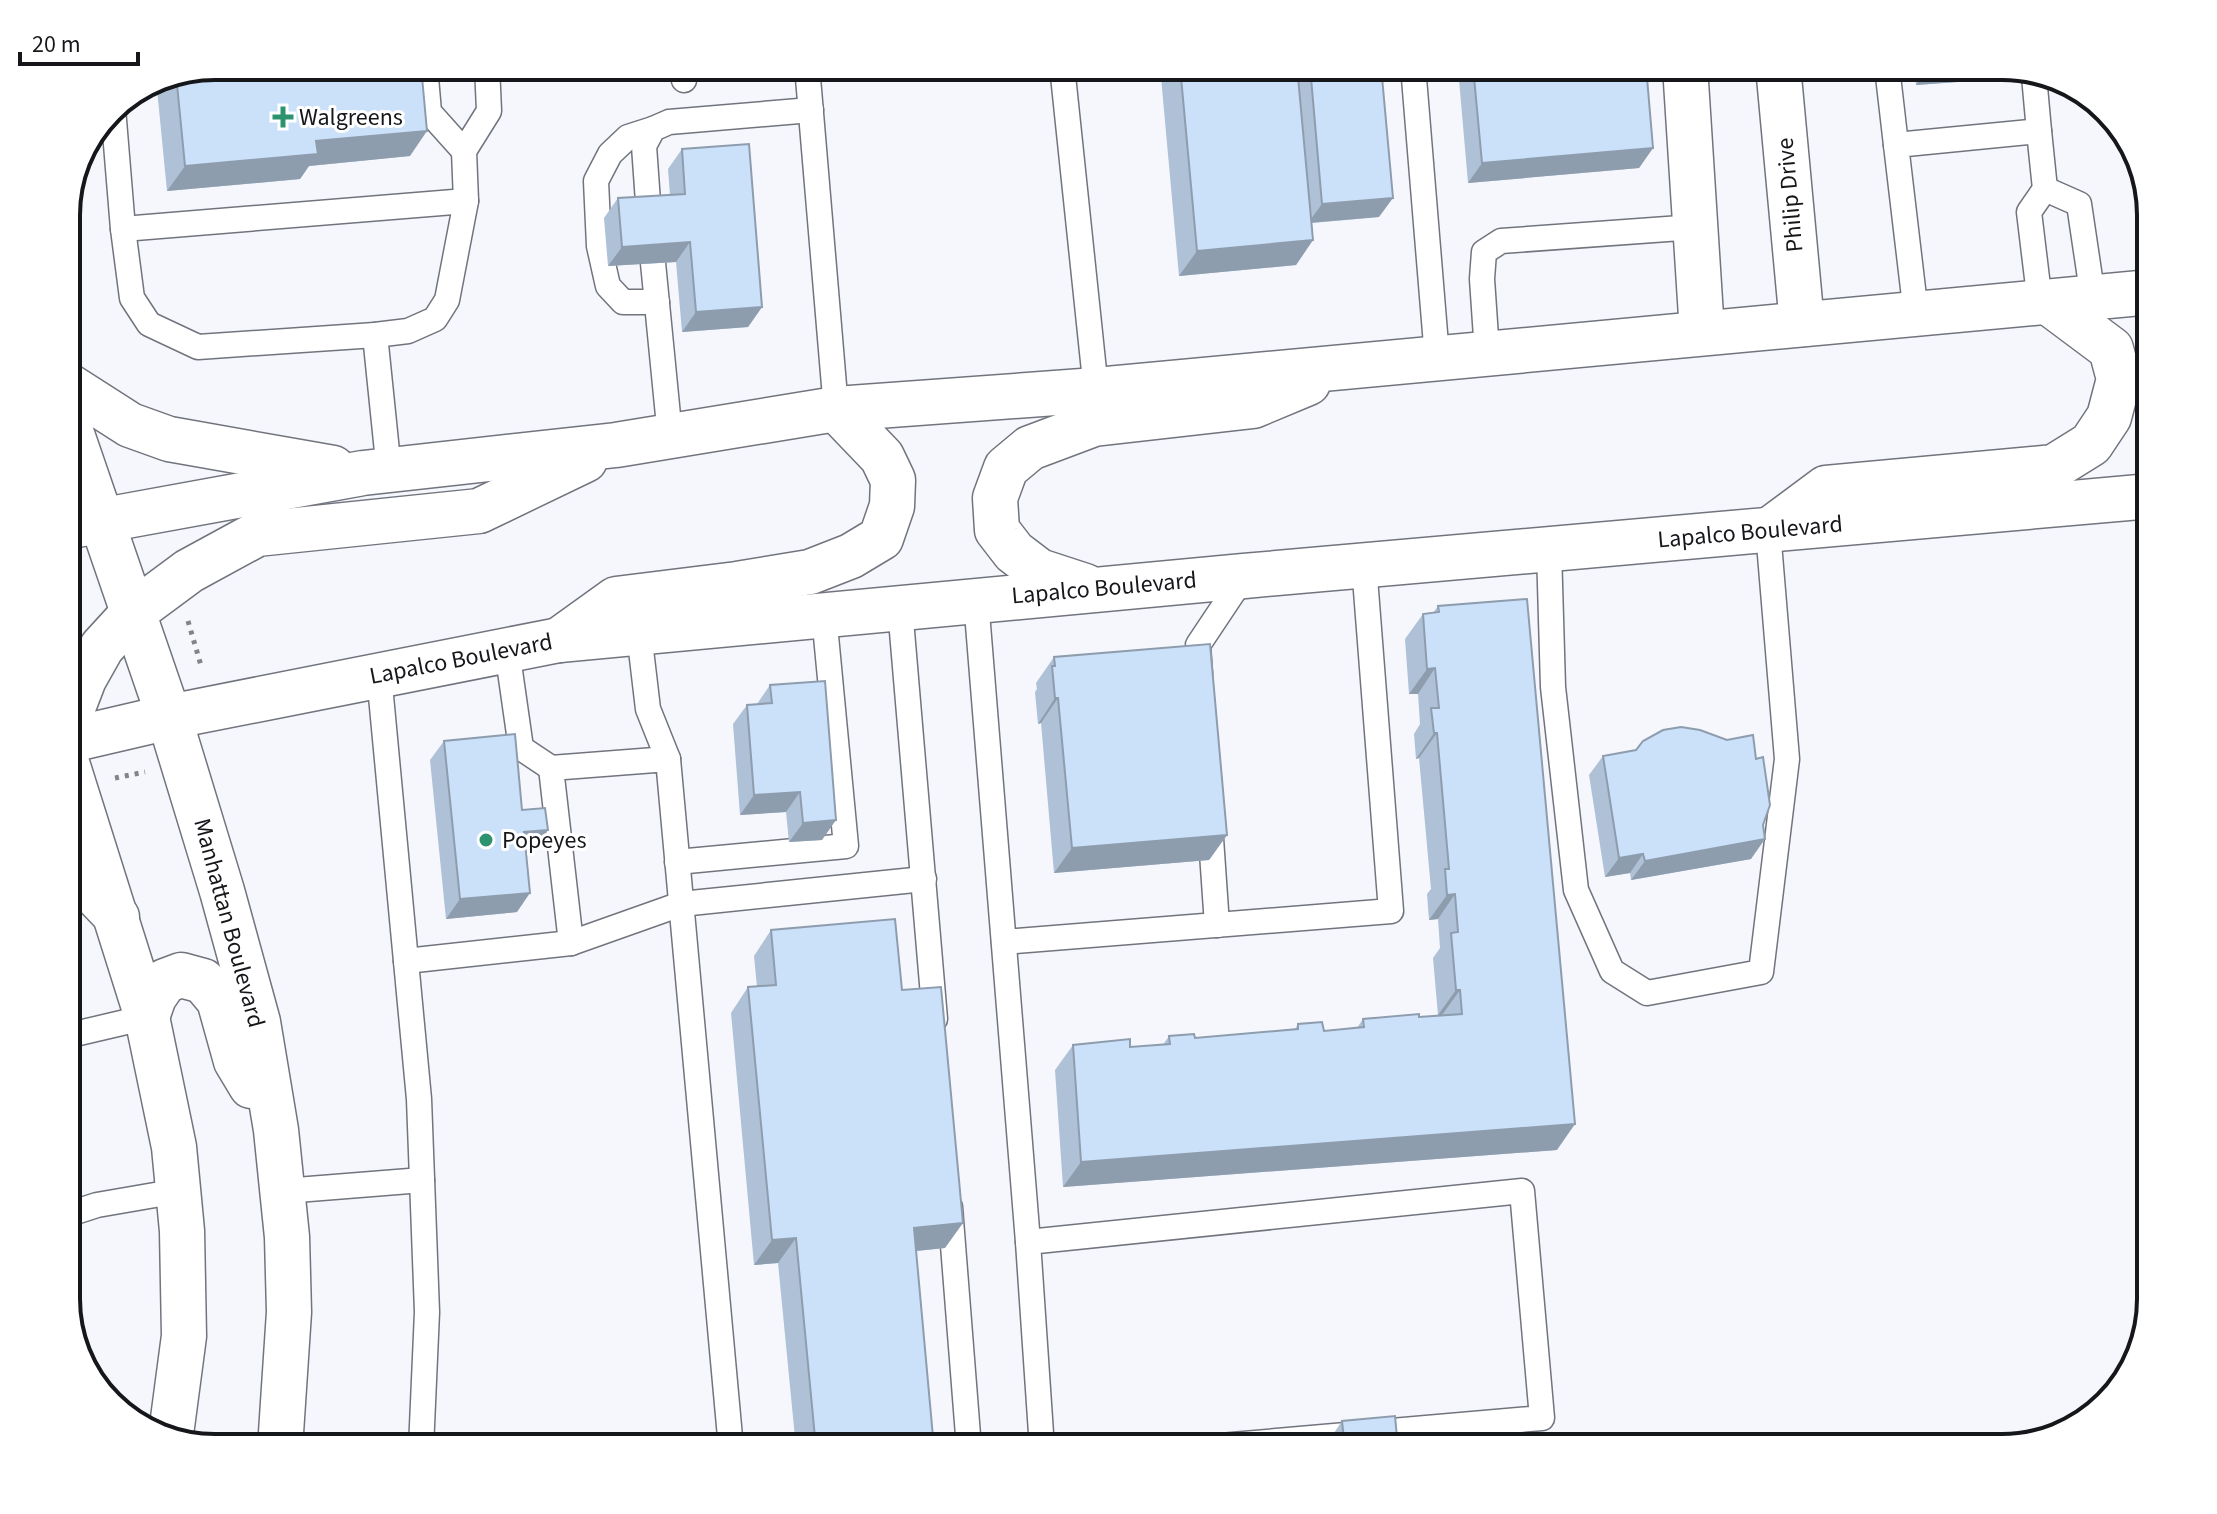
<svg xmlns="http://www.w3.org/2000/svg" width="2217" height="1514" font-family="'Source Sans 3',sans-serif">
<rect width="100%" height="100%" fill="#f5f7fd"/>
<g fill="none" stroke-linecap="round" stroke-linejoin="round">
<defs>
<g id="service">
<path d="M425 66 429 112 464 151"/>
<path d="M807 66 836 409"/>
<path d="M1062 66 1096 390"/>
<path d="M1413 66 1437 357"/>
<path d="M1884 66 1888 76 1896 145"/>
<path d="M2034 76 2039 131"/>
<path d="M684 80 685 66"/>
<path d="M113 108 123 229 132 298 149 324 198 347 375 335 408 331 435 319 447 300 466 201 464 151 489 111 487 66"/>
<path d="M653 129 628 137 610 154 596 181 599 246 608 286 623 302H657"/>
<path d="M2045 189 2079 204 2093 298"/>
<path d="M649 216 644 146 653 129 669 122 811 110"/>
<path d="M123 229 466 201"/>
<path d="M653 263 670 436"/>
<path d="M1916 314 1896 145 2039 131 2045 189 2029 212 2040 303"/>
<path d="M375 335 389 471"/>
<path d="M1487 352 1482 279 1484 252 1501 241 1695 227"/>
<path d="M1549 550 1553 687 1576 890 1612 971 1647 993 1761 972 1787 759 1768 531"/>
<path d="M976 600 1028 1242"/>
<path d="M900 608 935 1019"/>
<path d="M639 633 648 709 668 759"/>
<path d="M507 650 521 748 551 768"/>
<path d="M379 675 419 1099 427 1312 421 1448"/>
<path d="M1200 675 1198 645 1244 576"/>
<path d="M1210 824 1217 925"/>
<path d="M677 862 846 846 824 615"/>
<path d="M1004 942 1391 911 1364 565"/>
<path d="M571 943 551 768 668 759 731 1448"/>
<path d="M406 961 571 943 681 904 924 879"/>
<path d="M66 1036 147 1017"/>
<path d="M284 1191 422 1180"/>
<path d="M950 1207 969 1448"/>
<path d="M66 1215 97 1205 178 1191"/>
<path d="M1042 1448 1028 1242 1522 1191 1542 1418 1197 1448"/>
</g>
<g id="minor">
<path d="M1685 66 1702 332"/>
<path d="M1778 66 1802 324"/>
</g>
<g id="tertiary">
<path d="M66 417 169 717 222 891 258 1022 276 1130 287 1237 289 1312 280 1448"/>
<path d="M66 760 147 1017 174 1147 182 1231 184 1336 171 1434"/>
<path d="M147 1017 154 997 165 981 181 975 203 981 219 1000 236 1061 251 1086"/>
</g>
<g id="primary">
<path d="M66 384 130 425 169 439 333 468"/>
<path d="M66 527 363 473 616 445 836 409 1096 390 2151 292"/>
<path d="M1768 531 1826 488 2054 467 2091 444 2109 417 2119 379 2111 349 2048 302"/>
<path d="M1085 586 1039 571 1014 552 997 530 995 498 1006 468 1030 448 1094 424 1253 406 1308 383"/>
<path d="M559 640 616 599 737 584 810 572 851 556 881 538 892 506 893 480 882 457 836 409"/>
<path d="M66 726 84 679 102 647 135 611 189 571 257 534 479 511 585 460"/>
<path d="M66 741 169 717 559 640 1244 576 2151 496"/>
<path d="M66 864 117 917"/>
</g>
</defs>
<!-- service casing -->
<use href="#service" stroke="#72747d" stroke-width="27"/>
<!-- minor casing -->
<use href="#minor" stroke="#72747d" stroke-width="47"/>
<!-- tertiary casing -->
<use href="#tertiary" stroke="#72747d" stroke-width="47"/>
<!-- primary casing -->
<use href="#primary" stroke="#72747d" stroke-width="47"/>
<!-- path -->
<g stroke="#828489" stroke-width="5" stroke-dasharray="4 6" stroke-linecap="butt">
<path d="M188 621 202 669"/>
<path d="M115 778 145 772"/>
</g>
<!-- service -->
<use href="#service" stroke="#fff" stroke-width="24"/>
<!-- minor -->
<use href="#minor" stroke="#fff" stroke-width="44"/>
<!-- tertiary -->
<use href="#tertiary" stroke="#fff" stroke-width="44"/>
<!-- primary -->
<use href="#primary" stroke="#fff" stroke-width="44"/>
</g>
<!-- wall -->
<g fill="#afc1d6">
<path d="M215 66 410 156 309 166 300 179 167 191 156 79Z"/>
<path d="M1160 66H1381L1379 217 1312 223 1313 240 1296 265 1179 276Z"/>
<path d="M1459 66H1646L1653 148 1639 168 1468 183 1458 68Z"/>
<path d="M1914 66H2002L1999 79 1916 85Z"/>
<path d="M682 149 762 307 748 327 682 332 676 262 608 266 604 218 618 198 670 195 668 169Z"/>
<path d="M1438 606 1557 1150 1063 1187 1055 1070 1073 1045 1130 1047 1163 1045 1169 1036 1195 1038 1295 1029 1298 1024 1324 1031 1357 1028 1363 1019 1442 1016 1438 1015 1433 958 1440 948 1438 919 1429 920 1427 894 1431 889 1419 758 1416 759 1414 734 1420 724 1418 694H1409L1405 639 1423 614 1433 613Z"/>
<path d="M1054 657 1227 835 1209 860 1054 873 1041 723 1038 724 1035 692 1037 689 1036 683Z"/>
<path d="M770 685 822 840 789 842 786 812 740 815 733 724 747 705 757 704Z"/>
<path d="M444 741 522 810 548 830 534 849 526 850 517 912 446 919 430 760Z"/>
<path d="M1603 756 1763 825 1751 859 1631 880 1630 873 1605 877 1589 775Z"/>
<path d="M771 930 902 990 945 1248 916 1251 934 1448H796L778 1263 754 1265 731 1013 748 987H757L754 956Z"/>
<path d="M1342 1421 1398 1448H1324Z"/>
</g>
<!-- shaded-wall -->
<g fill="#8e9dae">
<path d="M1929 66H2002L2007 68 1999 79 1916 85Z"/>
<path d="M427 131 410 156 309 166 300 179 167 191 185 166 316 141Z"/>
<path d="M1653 148 1639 168 1468 183 1482 163Z"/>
<path d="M1393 198 1379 217 1308 223 1322 204Z"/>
<path d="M1313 240 1296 265 1179 276 1197 251Z"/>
<path d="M690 242 676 262 608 266 622 247Z"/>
<path d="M762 307 748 327 682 332 696 312Z"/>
<path d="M1435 668 1418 694H1409L1427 669Z"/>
<path d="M1055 698H1058L1041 723 1038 724Z"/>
<path d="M1434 733H1437L1419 758 1416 759Z"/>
<path d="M800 792 786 812 740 815 754 795Z"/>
<path d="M836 820 822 840 789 842 803 823Z"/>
<path d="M548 830 534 849 510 851 524 832Z"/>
<path d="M1227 835 1209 860 1054 873 1072 848Z"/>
<path d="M1765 839 1751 859 1631 880 1645 861Z"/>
<path d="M1643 854 1630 873 1605 877 1619 858Z"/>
<path d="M530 893 517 912 446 919 460 899Z"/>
<path d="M1455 894 1438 919 1429 920 1447 895Z"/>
<path d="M1456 990H1460L1442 1015H1438Z"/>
<path d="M1575 1124 1557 1150 1063 1187 1081 1162Z"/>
<path d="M963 1223 945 1248 896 1253 914 1228Z"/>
<path d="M796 1238 778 1263 754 1265 772 1240Z"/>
</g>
<!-- building -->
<g fill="#cbe0f9" stroke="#8e9dae" stroke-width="2">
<path d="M215 66H421L427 131 316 141 318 154 185 166 176 74Z"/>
<path d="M1180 66H1297L1313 240 1197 251Z"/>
<path d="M1310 66H1381L1393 198 1322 204Z"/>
<path d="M1473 66H1646L1653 148 1482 163Z"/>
<path d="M749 144 762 307 696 312 690 242 622 247 618 198 685 194 682 149Z"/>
<path d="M1527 599 1575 1124 1081 1162 1073 1045 1130 1039V1047L1170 1044 1169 1036 1194 1034 1195 1038 1298 1029V1024L1322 1022 1324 1031 1364 1027 1363 1019 1419 1014V1017L1462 1014 1460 990H1456L1451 933 1458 932 1455 894 1447 895 1445 869H1449L1437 733H1434L1431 708H1439L1435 668 1427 669 1423 614 1439 612 1438 606Z"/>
<path d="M1210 644 1227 835 1072 848 1058 698H1055L1052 666H1055L1054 657Z"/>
<path d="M825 681 836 820 803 823 800 792 754 795 747 705 772 703 770 685Z"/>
<path d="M1681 727 1700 730 1727 740 1753 735 1756 759 1763 757 1770 805 1763 825 1765 839 1645 861 1643 854 1619 858 1603 756 1636 750 1643 741 1663 730Z"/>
<path d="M515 734 522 810 545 808 548 830 524 832 530 893 460 899 444 741Z"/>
<path d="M895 919 902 990 941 987 963 1223 914 1228 934 1448H816L796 1238 772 1240 748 987 776 985 771 930Z"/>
<path d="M1395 1416 1398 1448H1345L1342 1421Z"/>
</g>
<!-- markers -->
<g fill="#2d936f" stroke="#fff" stroke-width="3">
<path d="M279 105h8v8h8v8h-8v8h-8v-8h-8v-8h8z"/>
<circle cx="486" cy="840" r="8"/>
</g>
<g text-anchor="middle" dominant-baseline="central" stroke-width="6" stroke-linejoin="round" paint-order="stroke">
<!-- poi labels -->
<g font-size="24" fill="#16171b" stroke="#fff" text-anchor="start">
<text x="299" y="117">Walgreens</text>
<text x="502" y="840">Popeyes</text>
</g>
<!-- street labels -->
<g font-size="24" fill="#16171b" stroke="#fff">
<text transform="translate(1790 195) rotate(-95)">Philip Drive</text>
<text transform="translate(1750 532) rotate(-5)">Lapalco Boulevard</text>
<text transform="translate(1104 588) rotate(-5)">Lapalco Boulevard</text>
<text transform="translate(461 659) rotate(-11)">Lapalco Boulevard</text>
<text transform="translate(229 923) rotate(75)">Manhattan Boulevard</text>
</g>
</g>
<!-- crop -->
<path d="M0 0H2217V1514H0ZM215 80H2002A135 135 0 0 1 2137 215V1299A135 135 0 0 1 2002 1434H215A135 135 0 0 1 80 1299V215A135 135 0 0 1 215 80Z" fill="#fff" fill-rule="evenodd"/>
<path fill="none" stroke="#16171b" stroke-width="4" d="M215 80H2002A135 135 0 0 1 2137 215V1299A135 135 0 0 1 2002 1434H215A135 135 0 0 1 80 1299V215A135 135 0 0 1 215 80Z"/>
<!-- scale -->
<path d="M20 52v12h118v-12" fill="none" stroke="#16171b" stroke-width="4"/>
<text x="32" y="52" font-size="24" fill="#16171b" stroke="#ffffff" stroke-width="6" paint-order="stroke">20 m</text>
</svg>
